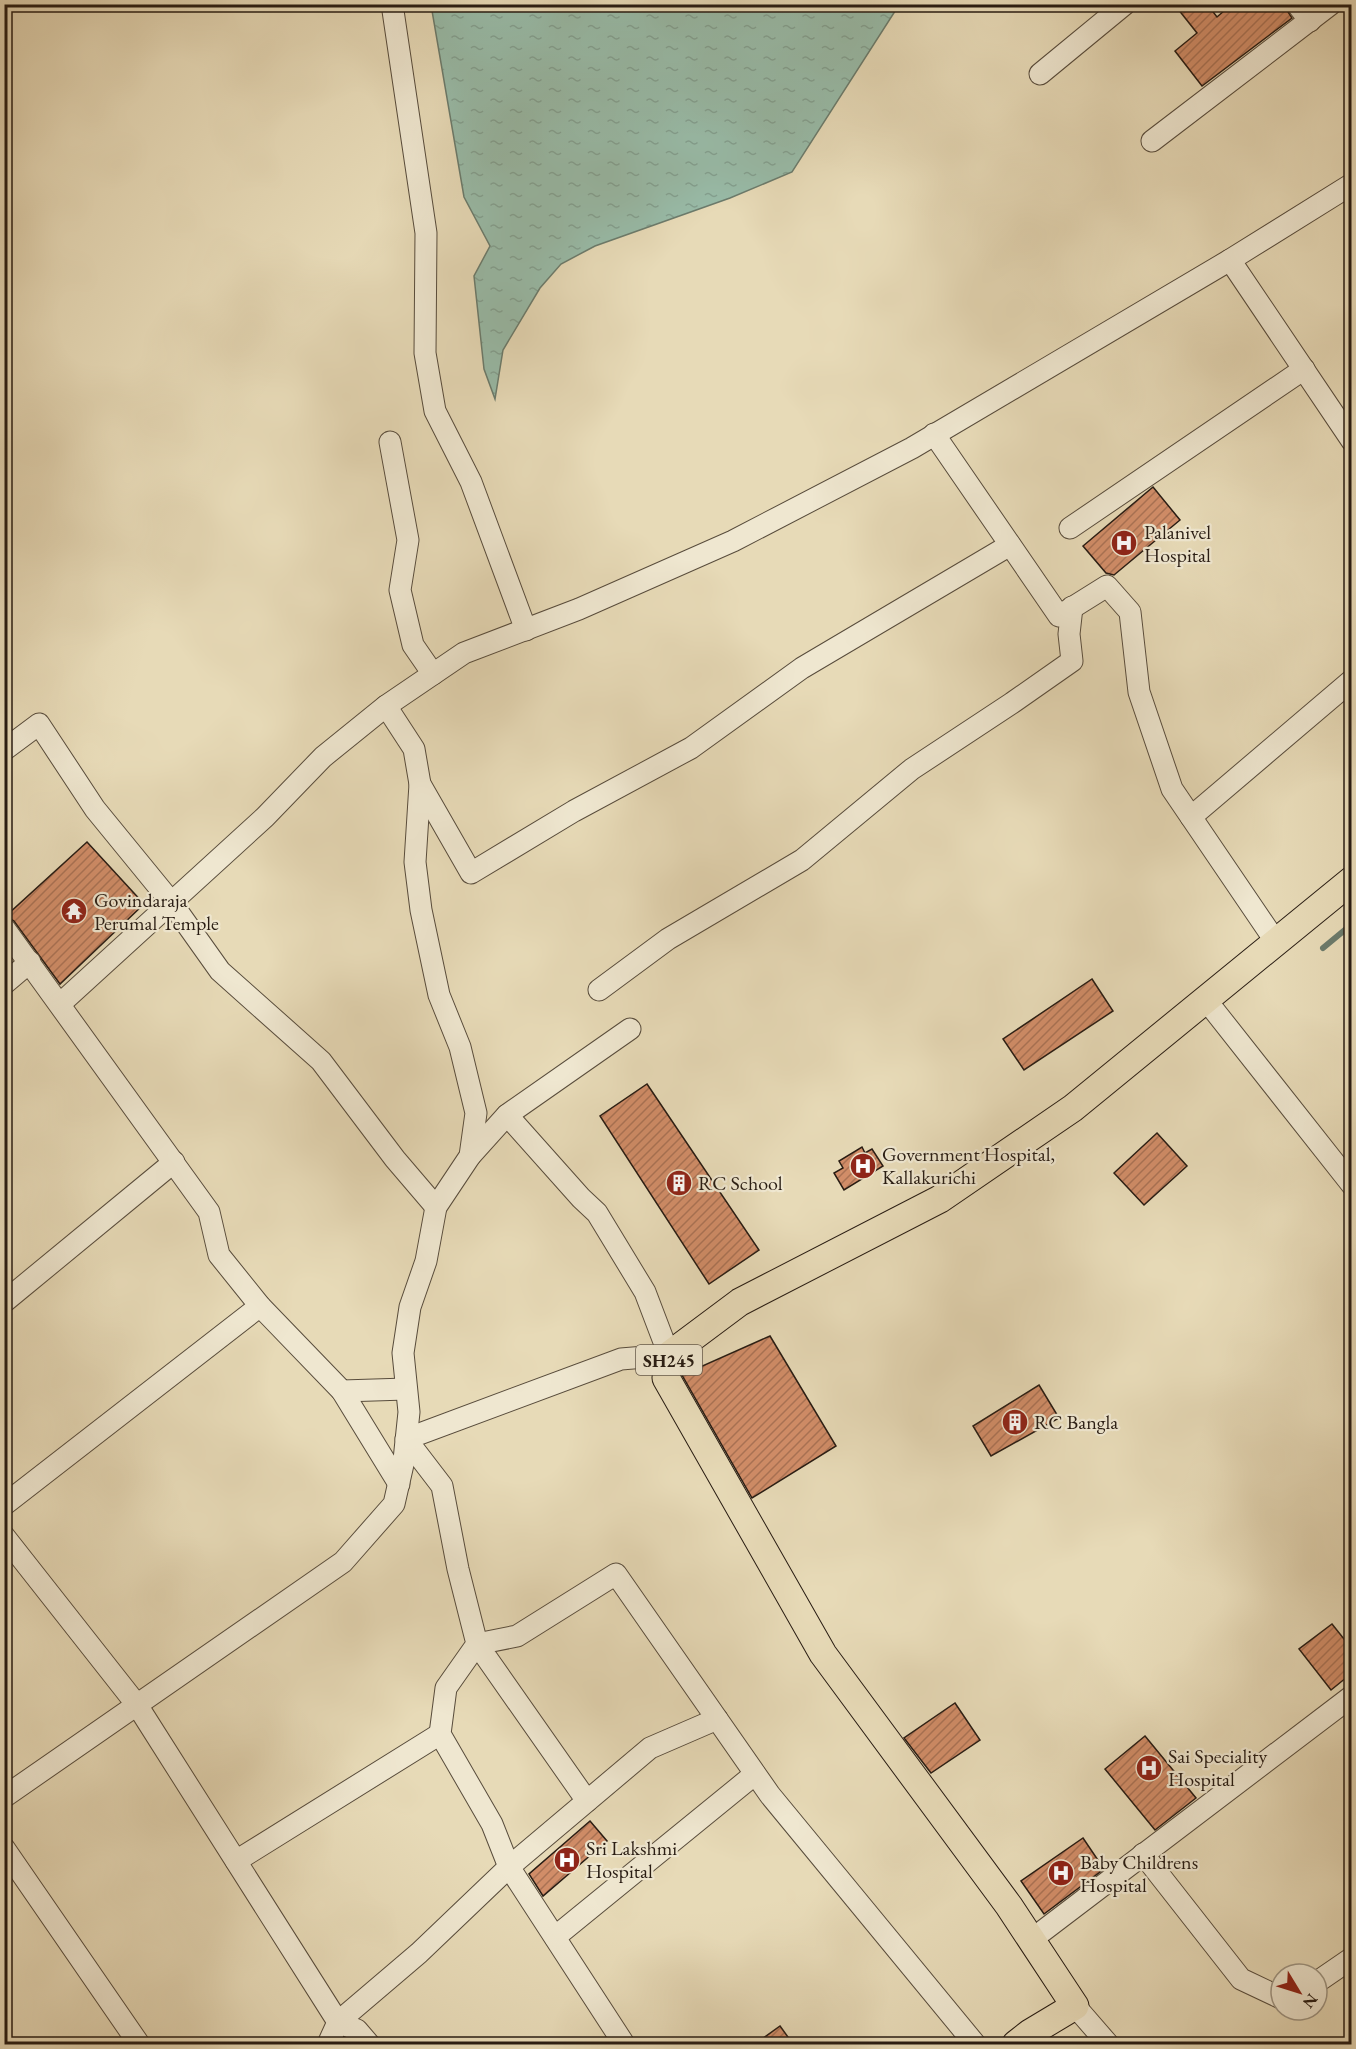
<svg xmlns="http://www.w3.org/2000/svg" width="1356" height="2049" font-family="'EB Garamond',serif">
<defs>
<pattern id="water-ripples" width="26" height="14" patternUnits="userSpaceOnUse" patternTransform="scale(1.5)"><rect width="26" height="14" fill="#98bba8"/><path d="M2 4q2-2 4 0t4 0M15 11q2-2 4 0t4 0" fill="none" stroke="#83a090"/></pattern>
<pattern id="building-hatch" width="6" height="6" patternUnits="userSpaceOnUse" patternTransform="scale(1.5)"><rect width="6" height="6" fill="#d18d68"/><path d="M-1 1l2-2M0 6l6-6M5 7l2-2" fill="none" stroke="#aa7254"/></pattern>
</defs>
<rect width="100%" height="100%" fill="#e7dab7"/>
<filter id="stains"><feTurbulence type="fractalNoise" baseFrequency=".00333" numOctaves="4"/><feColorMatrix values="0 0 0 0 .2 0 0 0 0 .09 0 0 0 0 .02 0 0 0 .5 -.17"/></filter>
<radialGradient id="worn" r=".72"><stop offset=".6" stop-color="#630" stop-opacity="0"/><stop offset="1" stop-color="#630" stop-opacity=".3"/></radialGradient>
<!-- water -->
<path fill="url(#water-ripples)" stroke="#6b7b6c" stroke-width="1.5" d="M431 5V4L899 5 792 172 730 198 595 246 561 264 540 288 503 350 495 399 484 369 474 276 490 246 464 197Z"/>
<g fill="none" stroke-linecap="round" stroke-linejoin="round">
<!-- stream -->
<path stroke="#6b7b6c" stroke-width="6" d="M1323 948 1352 924"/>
</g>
<!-- building -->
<g fill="url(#building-hatch)" stroke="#281c13" stroke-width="1.5">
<path d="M1174 4H1207L1217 17 1232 4H1283L1292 18 1202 86 1175 51 1197 33Z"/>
<path d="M1153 487 1180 520 1114 575 1106 573 1083 546Z"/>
<path d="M87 842 144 904 60 984 14 921 6 916Z"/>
<path d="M1092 979 1113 1011 1024 1070 1003 1039Z"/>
<path d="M647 1084 759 1250 709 1284 600 1116Z"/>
<path d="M1157 1133 1187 1166 1144 1205 1114 1173Z"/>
<path d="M862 1147 865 1153 872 1149 883 1166 844 1190 834 1173 843 1168 839 1161Z"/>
<path d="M770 1336 836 1446 752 1498 682 1375Z"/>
<path d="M1039 1385 1059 1418 991 1456 973 1426Z"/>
<path d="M1332 1624 1352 1649V1673L1331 1690 1299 1649Z"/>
<path d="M955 1703 980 1740 931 1773 904 1738Z"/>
<path d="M1145 1736 1196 1798 1155 1830 1105 1769Z"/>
<path d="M590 1821 607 1841 543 1896 529 1874Z"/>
<path d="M1083 1838 1104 1869 1044 1914 1021 1881Z"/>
<path d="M780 2026 793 2044H755Z"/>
</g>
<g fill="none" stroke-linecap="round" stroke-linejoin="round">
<defs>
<g id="minor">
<path d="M392 4 426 233 425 353 435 411 471 482 526 630"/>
<path d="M1297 4 1310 21"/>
<path d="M1040 74 1125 4"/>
<path d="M1152 141 1331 4"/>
<path d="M1230 260 1352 441"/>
<path d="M934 434 1059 616 1107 586 1130 612 1139 692 1172 789 1276 942"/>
<path d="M390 442 408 540 400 590 413 645 433 674"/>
<path d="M1070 528 1304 369"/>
<path d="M4 750 39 724 95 809 171 902 220 971 321 1061 395 1159 436 1207"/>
<path d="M420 784 471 873 574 811 691 748 802 668 1010 545"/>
<path d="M1191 817 1352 680"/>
<path d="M4 928 209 1212 219 1255 260 1306 342 1391 406 1389"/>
<path d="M4 984 30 962"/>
<path d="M599 990 668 939 802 860 912 769 1012 703 1072 661 1069 634 1072 607"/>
<path d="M1206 1000 1352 1185"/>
<path d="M60 1004 265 817 323 757 386 706 464 653 579 609 733 541 912 448 1230 260 1352 184"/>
<path d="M507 1115 581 1198 597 1213 645 1292 669 1355 621 1359 406 1439 442 1486 458 1569 477 1644 446 1688 440 1734 492 1824 509 1867 624 2044"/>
<path d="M470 1156 507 1115 630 1029"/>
<path d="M4 1302 174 1162"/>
<path d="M342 1391 399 1484"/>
<path d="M4 1505 260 1306"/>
<path d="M4 1536 137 1705 338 2022 357 2030 369 2044"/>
<path d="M4 1797 343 1562 394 1504 404 1460 409 1412 403 1353 410 1307 426 1261 436 1207 470 1156 476 1113 460 1047 439 995 421 910 415 862 420 784 414 749 386 706"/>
<path d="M587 1801 477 1644 517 1636 616 1574 770 1795 975 2044"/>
<path d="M4 1848 139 2044"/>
<path d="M1143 1854 1241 1979 1281 1998"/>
<path d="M236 1861 440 1734"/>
<path d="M555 1937 755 1774"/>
<path d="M1031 1940 1352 1696"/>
<path d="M1317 1982 1352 1958"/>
<path d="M1075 2006 1108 2044"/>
<path d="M328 2044 338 2022 419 1953 509 1867 650 1748 717 1719"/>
</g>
<path id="major" d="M1016 2044 1030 2033 1075 2006 1009 1906 823 1654 666 1378 669 1355 740 1302 940 1199 1073 1108 1352 880"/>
</defs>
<!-- minor casing -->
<use href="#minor" stroke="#584c3c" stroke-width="23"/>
<!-- major casing -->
<use href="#major" stroke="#281c13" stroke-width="29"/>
<!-- minor -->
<use href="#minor" stroke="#efe7d0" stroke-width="21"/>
<!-- major -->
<use href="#major" stroke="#e7dab7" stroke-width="27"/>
</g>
<!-- icons -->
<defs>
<symbol id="hospital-disc" viewBox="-11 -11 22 22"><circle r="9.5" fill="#8f2418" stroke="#efe7d0"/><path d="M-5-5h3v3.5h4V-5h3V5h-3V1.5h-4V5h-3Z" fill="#fff"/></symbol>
<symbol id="temple-disc" viewBox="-11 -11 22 22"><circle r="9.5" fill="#8f2418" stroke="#efe7d0"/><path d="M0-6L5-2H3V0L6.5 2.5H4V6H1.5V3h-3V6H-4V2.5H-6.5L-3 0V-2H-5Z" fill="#fff"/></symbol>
<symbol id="building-disc" viewBox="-11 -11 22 22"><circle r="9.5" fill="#8f2418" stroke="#efe7d0"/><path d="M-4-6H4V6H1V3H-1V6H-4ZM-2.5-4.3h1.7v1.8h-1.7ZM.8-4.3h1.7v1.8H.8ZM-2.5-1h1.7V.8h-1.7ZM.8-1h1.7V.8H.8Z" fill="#fff"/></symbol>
</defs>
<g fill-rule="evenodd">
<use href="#hospital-disc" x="1109" y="528" width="30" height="30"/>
<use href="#temple-disc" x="59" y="896" width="30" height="30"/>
<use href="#hospital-disc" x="848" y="1151" width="30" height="30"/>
<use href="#building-disc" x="664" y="1168" width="30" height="30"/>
<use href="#building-disc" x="1000" y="1407" width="30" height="30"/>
<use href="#hospital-disc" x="1134" y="1753" width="30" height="30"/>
<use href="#hospital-disc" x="552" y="1845" width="30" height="30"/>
<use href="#hospital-disc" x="1046" y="1858" width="30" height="30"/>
</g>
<g text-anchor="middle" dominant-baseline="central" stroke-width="4.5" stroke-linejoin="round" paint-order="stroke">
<!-- shield labels -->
<rect fill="#efe7d0" stroke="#64594c" stroke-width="1.5" x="636" y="1345" width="66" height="30" rx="4.5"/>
<g font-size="18" font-weight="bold" fill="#281c13">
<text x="669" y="1360">SH245</text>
</g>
<!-- poi labels -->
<g font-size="20" fill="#281c13" stroke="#efe7d0" text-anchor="start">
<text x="1144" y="532">Palanivel<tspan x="1144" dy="23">Hospital</tspan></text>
<text x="94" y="900">Govindaraja<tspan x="94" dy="23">Perumal Temple</tspan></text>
<text x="882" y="1154">Government Hospital,<tspan x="882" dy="23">Kallakurichi</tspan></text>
<text x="698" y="1183">RC School</text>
<text x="1034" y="1422">RC Bangla</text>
<text x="1168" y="1756">Sai Speciality<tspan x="1168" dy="23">Hospital</tspan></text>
<text x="586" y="1848">Sri Lakshmi<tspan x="586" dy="23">Hospital</tspan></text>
<text x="1080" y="1862">Baby Childrens<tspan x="1080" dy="23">Hospital</tspan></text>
</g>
</g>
<!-- margin -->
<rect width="1356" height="2049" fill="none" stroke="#e7dab7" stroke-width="24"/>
<rect x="6" y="6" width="1344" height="2037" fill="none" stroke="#281c13" stroke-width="3"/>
<rect x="12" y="12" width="1332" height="2025" fill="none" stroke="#281c13" stroke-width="1.5"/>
<!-- north arrow -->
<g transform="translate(1299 1992) rotate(128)"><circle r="28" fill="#efe7d0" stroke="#9f9684" stroke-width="1.5"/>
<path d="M0-4.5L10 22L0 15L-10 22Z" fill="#8f2418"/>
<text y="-9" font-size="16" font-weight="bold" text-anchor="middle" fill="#281c13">N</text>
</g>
<rect width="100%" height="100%" filter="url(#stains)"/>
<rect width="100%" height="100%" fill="url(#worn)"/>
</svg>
